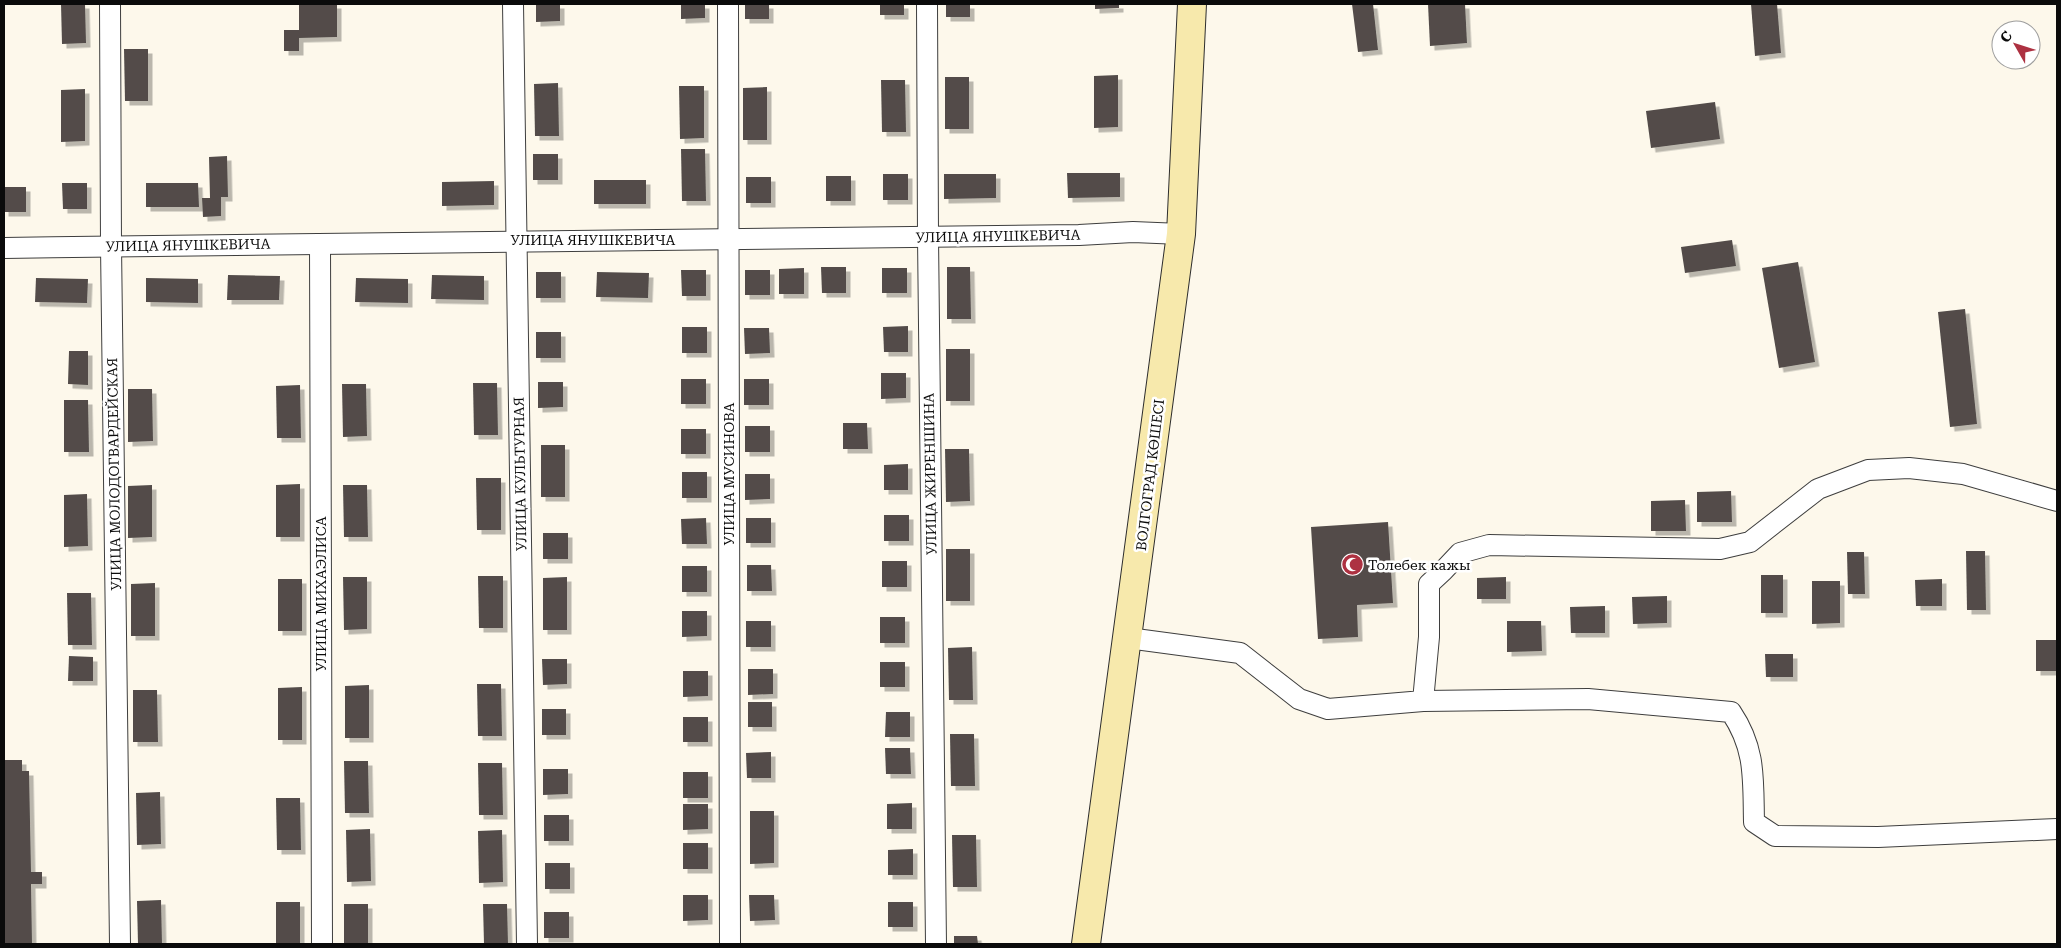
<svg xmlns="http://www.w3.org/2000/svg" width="2061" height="948" font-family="'Roboto Serif',serif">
<defs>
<filter id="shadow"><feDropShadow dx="4.5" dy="4.5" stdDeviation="0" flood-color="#0004"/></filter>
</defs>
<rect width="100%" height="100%" fill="#fdf8eb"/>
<!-- building -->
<g fill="#524c49" filter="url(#shadow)">
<path d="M61 4H85L86 43 62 44Z"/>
<path d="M299 4H337V37L299 38V51H284V30H299Z"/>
<path d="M536 4H560V21L536 22Z"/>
<path d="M681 4H705V18L681 19Z"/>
<rect x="745" y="4" width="24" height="15"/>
<rect x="880" y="4" width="24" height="11"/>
<rect x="946" y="4" width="24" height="13"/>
<path d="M1095 4H1119V8L1095 9Z"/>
<path d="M1352 4H1373L1378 50 1358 52Z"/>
<path d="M1428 4H1465L1467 43 1430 46Z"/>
<path d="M1751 4H1777L1781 53 1755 56Z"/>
<path d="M124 49H148V101H125Z"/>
<path d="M1118 75V127L1094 128V76Z"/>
<rect x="945" y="77" width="24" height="52"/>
<path d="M881 80H905L906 132H882Z"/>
<path d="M558 83 559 136H535L534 84Z"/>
<path d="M679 86H704V138L680 139Z"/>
<path d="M767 87V140H743V88Z"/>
<path d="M85 89V141L61 142V90Z"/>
<path d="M1715 102 1720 139 1651 148 1646 111Z"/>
<path d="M681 149H705L706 201H682Z"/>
<rect x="533" y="154" width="25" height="26"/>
<path d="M227 156 228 197H221V216L203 217 202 198H210L209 157Z"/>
<path d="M1067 173H1120V197L1068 198Z"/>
<rect x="883" y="174" width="25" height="26"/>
<path d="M944 174H996V198L944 199Z"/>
<rect x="826" y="176" width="25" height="25"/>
<rect x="746" y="177" width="25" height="26"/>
<rect x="594" y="180" width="52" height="24"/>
<path d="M494 181V205L442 206V182Z"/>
<path d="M62 183H87V209H63Z"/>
<path d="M146 183H198L199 207H146Z"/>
<rect x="4" y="187" width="22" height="25"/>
<path d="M1732 240 1736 266 1685 273 1681 247Z"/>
<path d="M1798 262 1815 362 1779 368 1762 268Z"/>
<path d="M821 267H846V293H822Z"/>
<path d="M947 267H970L971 319H947Z"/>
<path d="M804 268V294H779V269Z"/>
<rect x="882" y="268" width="25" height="25"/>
<path d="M681 270H706V296H682Z"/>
<rect x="745" y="270" width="25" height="25"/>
<rect x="536" y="272" width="25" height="26"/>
<path d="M597 272 649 273 648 298 596 297Z"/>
<path d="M228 275 280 276 279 300H227Z"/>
<path d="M432 275 484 276V300L431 299Z"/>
<path d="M36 278 88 279 87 303 35 302Z"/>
<path d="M146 278 198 279V303L146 302Z"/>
<path d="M356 278 408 279V303L355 302Z"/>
<path d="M1965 309 1977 424 1950 427 1938 312Z"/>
<path d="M908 326V352H884L883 327Z"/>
<rect x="682" y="327" width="25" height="26"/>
<path d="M744 328H769L770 353 745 354Z"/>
<rect x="536" y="332" width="25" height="26"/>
<rect x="946" y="349" width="24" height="52"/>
<path d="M69 351H88V385L68 384Z"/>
<path d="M881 373H906V398L881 399Z"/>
<rect x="681" y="379" width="25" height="25"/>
<rect x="744" y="379" width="25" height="26"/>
<path d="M538 382H563V407L538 408Z"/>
<path d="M473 383H497L498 435H474Z"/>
<path d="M342 384H366L367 436 343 437Z"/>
<path d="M300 385 301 438H277L276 386Z"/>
<path d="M128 389H152L153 441 128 442Z"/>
<path d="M64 400H88L89 452H64Z"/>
<path d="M843 423H867L868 449H843Z"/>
<rect x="745" y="426" width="25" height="26"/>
<rect x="681" y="429" width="25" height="25"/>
<rect x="541" y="445" width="24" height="52"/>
<path d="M945 449H969L970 501 946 502Z"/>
<path d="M908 464V490H884V465Z"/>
<rect x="682" y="472" width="25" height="26"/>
<path d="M745 474H770V499L745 500Z"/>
<path d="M476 478H501V530H477Z"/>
<path d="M300 484V537H276V485Z"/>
<path d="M152 485V537L128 538V486Z"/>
<path d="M343 485H367L368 537H344Z"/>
<path d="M1731 491 1732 522H1697V492Z"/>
<path d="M87 494 88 546 64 547V495Z"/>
<path d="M1685 500 1686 531H1651V501Z"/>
<rect x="884" y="515" width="25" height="26"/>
<path d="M706 518 707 544H682L681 519Z"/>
<rect x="746" y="518" width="25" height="25"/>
<path d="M1388 522 1393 603 1357 605 1358 637 1318 639 1311 527Z"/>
<rect x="543" y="533" width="25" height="26"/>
<rect x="946" y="549" width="24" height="52"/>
<path d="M1966 551H1985L1986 610H1967Z"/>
<path d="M1847 552H1864L1865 594H1848Z"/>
<rect x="882" y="561" width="25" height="26"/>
<path d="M747 565H771L772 591H747Z"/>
<rect x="682" y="566" width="25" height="26"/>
<rect x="1761" y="575" width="22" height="38"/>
<path d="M478 576H503V628H479Z"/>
<path d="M343 577H367V629L344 630Z"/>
<path d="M567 577V630H543V578Z"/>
<path d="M1506 577V599H1477V578Z"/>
<rect x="278" y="579" width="24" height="52"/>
<path d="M1942 579V606H1916L1915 580Z"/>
<path d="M1812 581H1840V623L1812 624Z"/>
<path d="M155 583V636H131V584Z"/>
<path d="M67 593H91L92 645H68Z"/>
<path d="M1667 596V623L1633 624 1632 597Z"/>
<path d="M1605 606V633H1571L1570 607Z"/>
<path d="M682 611H707V636L682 637Z"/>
<rect x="880" y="617" width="25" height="26"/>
<rect x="746" y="621" width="25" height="26"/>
<path d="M1507 621H1541L1542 651 1507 652Z"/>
<rect x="2036" y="640" width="21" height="31"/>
<path d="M972 647 973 700H949L948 648Z"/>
<path d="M1765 654H1793V677H1766Z"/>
<path d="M69 656 93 657V681H68Z"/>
<path d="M542 659H567V684L543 685Z"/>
<rect x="880" y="662" width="25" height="25"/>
<path d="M748 669H773V694L748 695Z"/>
<path d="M683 671H708V696L683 697Z"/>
<path d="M477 684H501L502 736H478Z"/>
<path d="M369 685V738H345V686Z"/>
<path d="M302 687V740H278V688Z"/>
<path d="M133 690H157L158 742H133Z"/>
<rect x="748" y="702" width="24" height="25"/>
<rect x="542" y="709" width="24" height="26"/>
<path d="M886 712H910V737H885Z"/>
<rect x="683" y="717" width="25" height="25"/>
<path d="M950 734H974L975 786H951Z"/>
<path d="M885 748H910L911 774H886Z"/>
<path d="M771 752V778H747L746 753Z"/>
<path d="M5 760H22V771H29L31 872H42V884H31L32 944H4Z"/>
<path d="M344 761H368L369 813H345Z"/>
<path d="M478 763H502L503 815H479Z"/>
<path d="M543 769H568V794L543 795Z"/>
<rect x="683" y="772" width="25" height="26"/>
<path d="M160 792 161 844 137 845 136 793Z"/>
<path d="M276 798H300L301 850H277Z"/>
<path d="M912 803V829H887V804Z"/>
<path d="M683 804H708V829L683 830Z"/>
<path d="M750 811H774V863L750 864Z"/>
<rect x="544" y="815" width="25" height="26"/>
<path d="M370 829 371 881 347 882 346 830Z"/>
<path d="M502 830 503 882 479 883 478 831Z"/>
<path d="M952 835H976L977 887H953Z"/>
<rect x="683" y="843" width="25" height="26"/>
<path d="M913 849V875H888V850Z"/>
<rect x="545" y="863" width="25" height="26"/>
<path d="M683 895H708V920L683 921Z"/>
<path d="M749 895H774L775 920 750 921Z"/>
<path d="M161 900 162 944H138L137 901Z"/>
<rect x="276" y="902" width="24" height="42"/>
<rect x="888" y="902" width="25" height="25"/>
<rect x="344" y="904" width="24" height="40"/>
<path d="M483 904H507L508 944H484Z"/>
<rect x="544" y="912" width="25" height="26"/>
<path d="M954 936H977L978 944H954Z"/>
</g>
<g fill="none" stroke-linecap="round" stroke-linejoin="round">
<defs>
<g id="street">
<path d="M110 4 111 246 120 944"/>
<path d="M513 4 527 944"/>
<path d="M728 4 730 944"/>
<path d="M927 4 928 237 936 944"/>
<path d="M320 244 322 944"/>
<path d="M4 248C362 242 720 239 1079 235L1133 232 1181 234"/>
<path d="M1128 638 1240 653 1299 699 1328 709 1423 701 1429 637V584L1443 571 1460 553 1489 545 1720 549 1750 542 1818 489 1868 470 1909 468 1963 474 2057 501"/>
<path d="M1423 701 1588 699 1731 712C1756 749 1753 779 1754 822L1775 836 1878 837 2057 829"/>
</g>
<path id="secondary" d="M1086 944 1181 234 1192 4"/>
</defs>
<!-- street casing -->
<use href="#street" stroke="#3e3e3e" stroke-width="22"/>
<!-- secondary casing -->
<use href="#secondary" stroke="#2d2d2d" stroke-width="30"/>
<!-- street -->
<use href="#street" stroke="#fff" stroke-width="20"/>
<!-- secondary -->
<use href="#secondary" stroke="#f7e9ac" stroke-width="28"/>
</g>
<!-- icons -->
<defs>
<symbol id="mosque-disc" viewBox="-11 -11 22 22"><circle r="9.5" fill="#ad3141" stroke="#fff"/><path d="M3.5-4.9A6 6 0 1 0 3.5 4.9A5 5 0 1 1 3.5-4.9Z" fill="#fff"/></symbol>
</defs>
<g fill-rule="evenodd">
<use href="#mosque-disc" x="1340" y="552" width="25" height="25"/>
</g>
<g text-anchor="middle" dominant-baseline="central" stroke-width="5" stroke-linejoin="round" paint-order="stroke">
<!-- street labels -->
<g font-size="14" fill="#0b0b0b" stroke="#fff">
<text transform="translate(998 236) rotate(-1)">УЛИЦА ЯНУШКЕВИЧА</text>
<text x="593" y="240">УЛИЦА ЯНУШКЕВИЧА</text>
<text transform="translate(188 245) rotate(-1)">УЛИЦА ЯНУШКЕВИЧА</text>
<text transform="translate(114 474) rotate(-91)">УЛИЦА МОЛОДОГВАРДЕЙСКАЯ</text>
<text transform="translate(520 474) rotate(-91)">УЛИЦА КУЛЬТУРНАЯ</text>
<text transform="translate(729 474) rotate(-90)">УЛИЦА МУСИНОВА</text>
<text transform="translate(930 474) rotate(-91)">УЛИЦА ЖИРЕНШИНА</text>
<text transform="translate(1150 475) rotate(-83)">ВОЛГОГРАД КӨШЕСІ</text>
<text transform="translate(321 594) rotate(-90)">УЛИЦА МИХАЭЛИСА</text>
</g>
<!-- poi labels -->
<g font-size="14" fill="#0b0b0b" stroke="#fff" text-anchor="start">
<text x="1368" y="565">Толебек кажы</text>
</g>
</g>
<!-- border -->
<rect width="2061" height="948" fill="none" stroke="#0b0b0b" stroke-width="10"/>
<!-- north arrow -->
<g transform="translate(2016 45) rotate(309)"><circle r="24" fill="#ffffff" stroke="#9d9d9d"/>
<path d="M0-4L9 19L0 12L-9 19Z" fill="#ad3141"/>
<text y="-8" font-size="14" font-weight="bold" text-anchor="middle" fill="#0b0b0b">С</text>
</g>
</svg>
